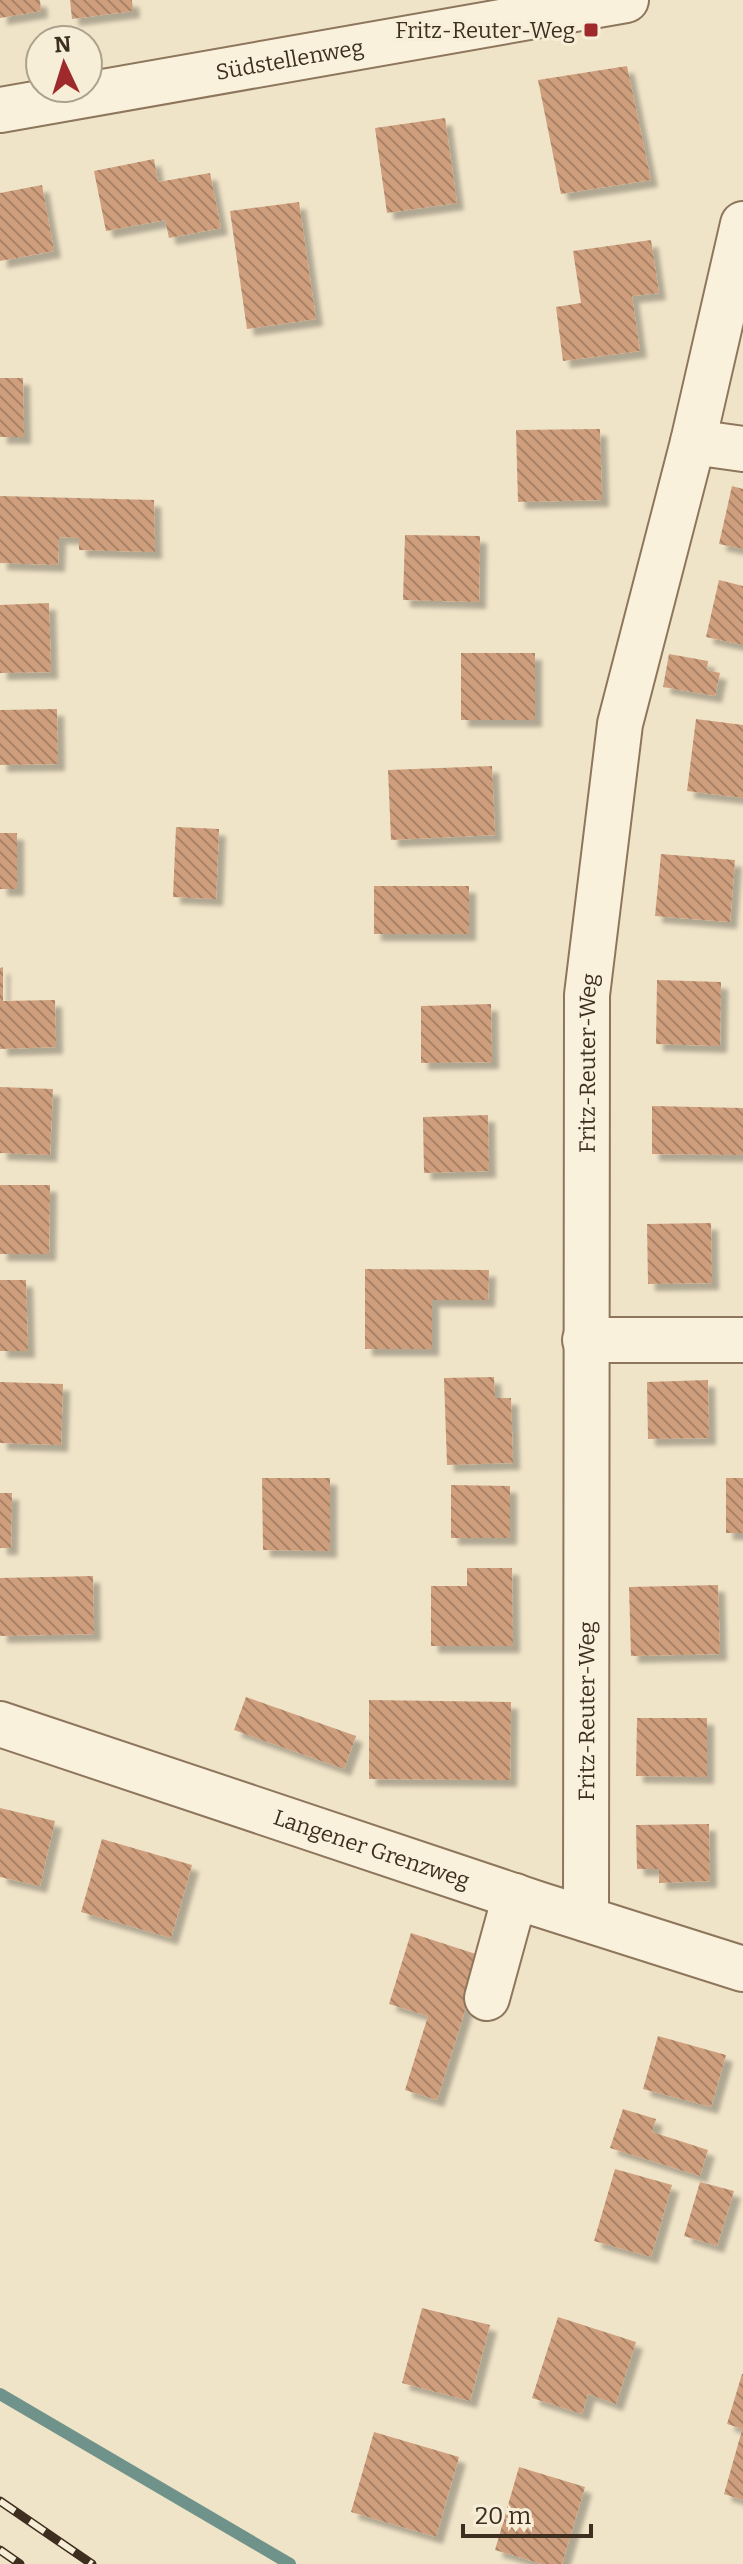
<svg xmlns="http://www.w3.org/2000/svg" width="743" height="2564" font-family="Bitter,serif">
<defs>
<pattern id="building-back-hatch" width="6" height="6" patternUnits="userSpaceOnUse" patternTransform="scale(2)"><rect width="6" height="6" fill="#cf9f7d"/><path d="M-1 5l2 2M0 0l6 6M5-1l2 2" fill="none" stroke="#a98266"/></pattern>
<filter id="shadow"><feDropShadow dx="7" dy="7" stdDeviation="2" flood-color="#0004"/></filter>
</defs>
<rect width="100%" height="100%" fill="#f0e4c8"/>
<g fill="none" stroke-linecap="round" stroke-linejoin="round">
<!-- stream -->
<path stroke="#6f938a" stroke-width="12" d="M0 2394 290 2564"/>
</g>
<!-- building -->
<g fill="url(#building-back-hatch)" filter="url(#shadow)">
<path d="M0 0H40L41 11 0 18Z"/>
<path d="M70 0H132L133 11 72 19Z"/>
<path d="M627 66 651 180 561 194 538 80Z"/>
<path d="M445 118 457 203 387 213 375 128Z"/>
<path d="M154 159 158 182 210 173 221 228 169 238 165 220 106 231 94 171Z"/>
<path d="M42 185 54 251 0 261V193Z"/>
<path d="M299 202 316 319 247 329 230 211Z"/>
<path d="M651 240 659 293 632 296 640 351 563 361 556 307 581 303 573 251Z"/>
<path d="M0 378H23L24 437H0Z"/>
<path d="M600 429 602 500 518 502 516 430Z"/>
<path d="M732 486 743 489V549L719 544Z"/>
<path d="M0 496 154 500 155 552 79 550V538L59 537 58 565 0 563Z"/>
<path d="M405 535 480 536 479 602 403 600Z"/>
<path d="M719 580 743 586V645L706 637Z"/>
<path d="M49 603 51 672 0 673V605Z"/>
<rect x="461" y="653" width="74" height="67"/>
<path d="M669 654 708 661 707 670 720 673 715 696 663 687Z"/>
<path d="M57 709 58 764 0 765V710Z"/>
<path d="M696 719 743 725V798L687 791Z"/>
<path d="M492 766 495 835 391 840 388 770Z"/>
<path d="M176 827 219 829 216 899 173 897Z"/>
<rect x="0" y="833" width="17" height="56"/>
<path d="M661 854 735 860 730 922 655 916Z"/>
<rect x="374" y="886" width="95" height="48"/>
<path d="M3 967V1001L55 1000 56 1047 0 1049V968Z"/>
<path d="M657 980 721 982 720 1046 656 1044Z"/>
<path d="M491 1004 492 1062 421 1063V1006Z"/>
<path d="M0 1087 53 1089 50 1155 0 1153Z"/>
<path d="M652 1106 743 1108V1155L652 1154Z"/>
<path d="M488 1115 489 1171 424 1173 423 1117Z"/>
<path d="M0 1185H50L49 1254H0Z"/>
<path d="M711 1223 712 1283 648 1284 647 1224Z"/>
<path d="M365 1269 489 1270 488 1300H432V1349H365Z"/>
<path d="M0 1280H26L28 1351H0Z"/>
<path d="M494 1377 495 1398H511L513 1463 447 1465 444 1378Z"/>
<path d="M708 1380 709 1438 648 1439 647 1382Z"/>
<path d="M0 1382 63 1384 61 1445 0 1443Z"/>
<path d="M262 1478H330V1551L263 1550Z"/>
<rect x="726" y="1478" width="17" height="55"/>
<path d="M451 1485 510 1486V1538H451Z"/>
<path d="M0 1493H12L11 1548H0Z"/>
<path d="M467 1568H512L513 1646H431V1586H467Z"/>
<path d="M93 1576 94 1634 0 1636V1578Z"/>
<path d="M718 1585 720 1654 631 1656 629 1587Z"/>
<path d="M246 1697 356 1736 344 1769 234 1730Z"/>
<path d="M369 1700 511 1702 510 1780 369 1779Z"/>
<path d="M637 1718H707V1777L636 1776Z"/>
<path d="M0 1808 55 1821 40 1886 0 1877Z"/>
<path d="M709 1824 710 1881 659 1883V1869H637L636 1825Z"/>
<path d="M102 1839 192 1865 171 1938 81 1912Z"/>
<path d="M411 1933 482 1956 437 2100 405 2090 428 2016 389 2004Z"/>
<path d="M658 2036 726 2055 711 2107 643 2089Z"/>
<path d="M623 2109 656 2119 652 2132 708 2150 700 2176 610 2148Z"/>
<path d="M615 2169 672 2185 651 2257 594 2241Z"/>
<path d="M700 2182 734 2191 717 2246 684 2236Z"/>
<path d="M422 2308 490 2325 470 2401 402 2383Z"/>
<path d="M558 2317 636 2342 616 2404 588 2394 582 2414 532 2398Z"/>
<path d="M742 2374H743V2429L727 2424Z"/>
<path d="M742 2430H743V2500L724 2494Z"/>
<path d="M374 2432 459 2457 436 2537 351 2512Z"/>
<path d="M519 2467 585 2487 562 2564H542L495 2550Z"/>
</g>
<g fill="none" stroke-linecap="round" stroke-linejoin="round">
<defs>
<g id="minor">
<path id="s1" d="M0 110 626 0"/>
<path d="M693 442 743 449"/>
<path d="M585 1340H743"/>
<path id="s2" d="M0 1724 538 1904 743 1969"/>
<path id="s3" d="M586 1919 587 995 620 724 693 442 743 224"/>
<path d="M487 1998 515 1896"/>
</g>
</defs>
<!-- minor casing -->
<use href="#minor" stroke="#8d765c" stroke-width="48"/>
<!-- minor -->
<use href="#minor" stroke="#faf1dc" stroke-width="44"/>
<defs>
<g id="rail">
<path d="M0 2501 92 2564"/>
<path d="M0 2550 20 2564"/>
</g>
</defs>
<!-- rail casing -->
<use href="#rail" stroke="#3d2e20" stroke-width="9"/>
<!-- rail -->
<use href="#rail" stroke="#f7eed8" stroke-width="6" stroke-dasharray="18" stroke-linecap="butt"/>
</g>
<!-- markers -->
<rect fill="#9e2a2b" stroke="#f7eed8" stroke-width="3" x="583" y="22" width="16" height="16" rx="4"/>
<g text-anchor="middle" dominant-baseline="central" stroke-width="6" stroke-linejoin="round" paint-order="stroke">
<!-- poi labels -->
<g font-size="22" fill="#3d2e20" stroke="#f7eed8" text-anchor="end">
<text x="575" y="30">Fritz-Reuter-Weg</text>
</g>
<!-- street labels -->
<g font-size="22" fill="#3d2e20" stroke="#f7eed8">
<text stroke="none"><textPath href="#s1" startOffset="294">Südstellenweg</textPath></text>
<text stroke="none"><textPath href="#s3" startOffset="856">Fritz-Reuter-Weg</textPath></text>
<text stroke="none"><textPath href="#s3" startOffset="208">Fritz-Reuter-Weg</textPath></text>
<text stroke="none"><textPath href="#s2" startOffset="392">Langener Grenzweg</textPath></text>
</g>
</g>
<!-- north arrow -->
<g transform="translate(64 64) rotate(356)"><circle r="38" fill="#f7eed8" stroke="#ada18e" stroke-width="2"/>
<path d="M0-6L14 30L0 20L-14 30Z" fill="#9e2a2b"/>
<text y="-12" font-size="22" font-weight="bold" text-anchor="middle" fill="#3d2e20">N</text>
</g>
<!-- scale -->
<path d="M463 2524v12h128v-12" fill="none" stroke="#3d2e20" stroke-width="4"/>
<text x="475" y="2524" font-size="24" fill="#3d2e20" stroke="#f7eed8" stroke-width="6" paint-order="stroke">20 m</text>
</svg>
